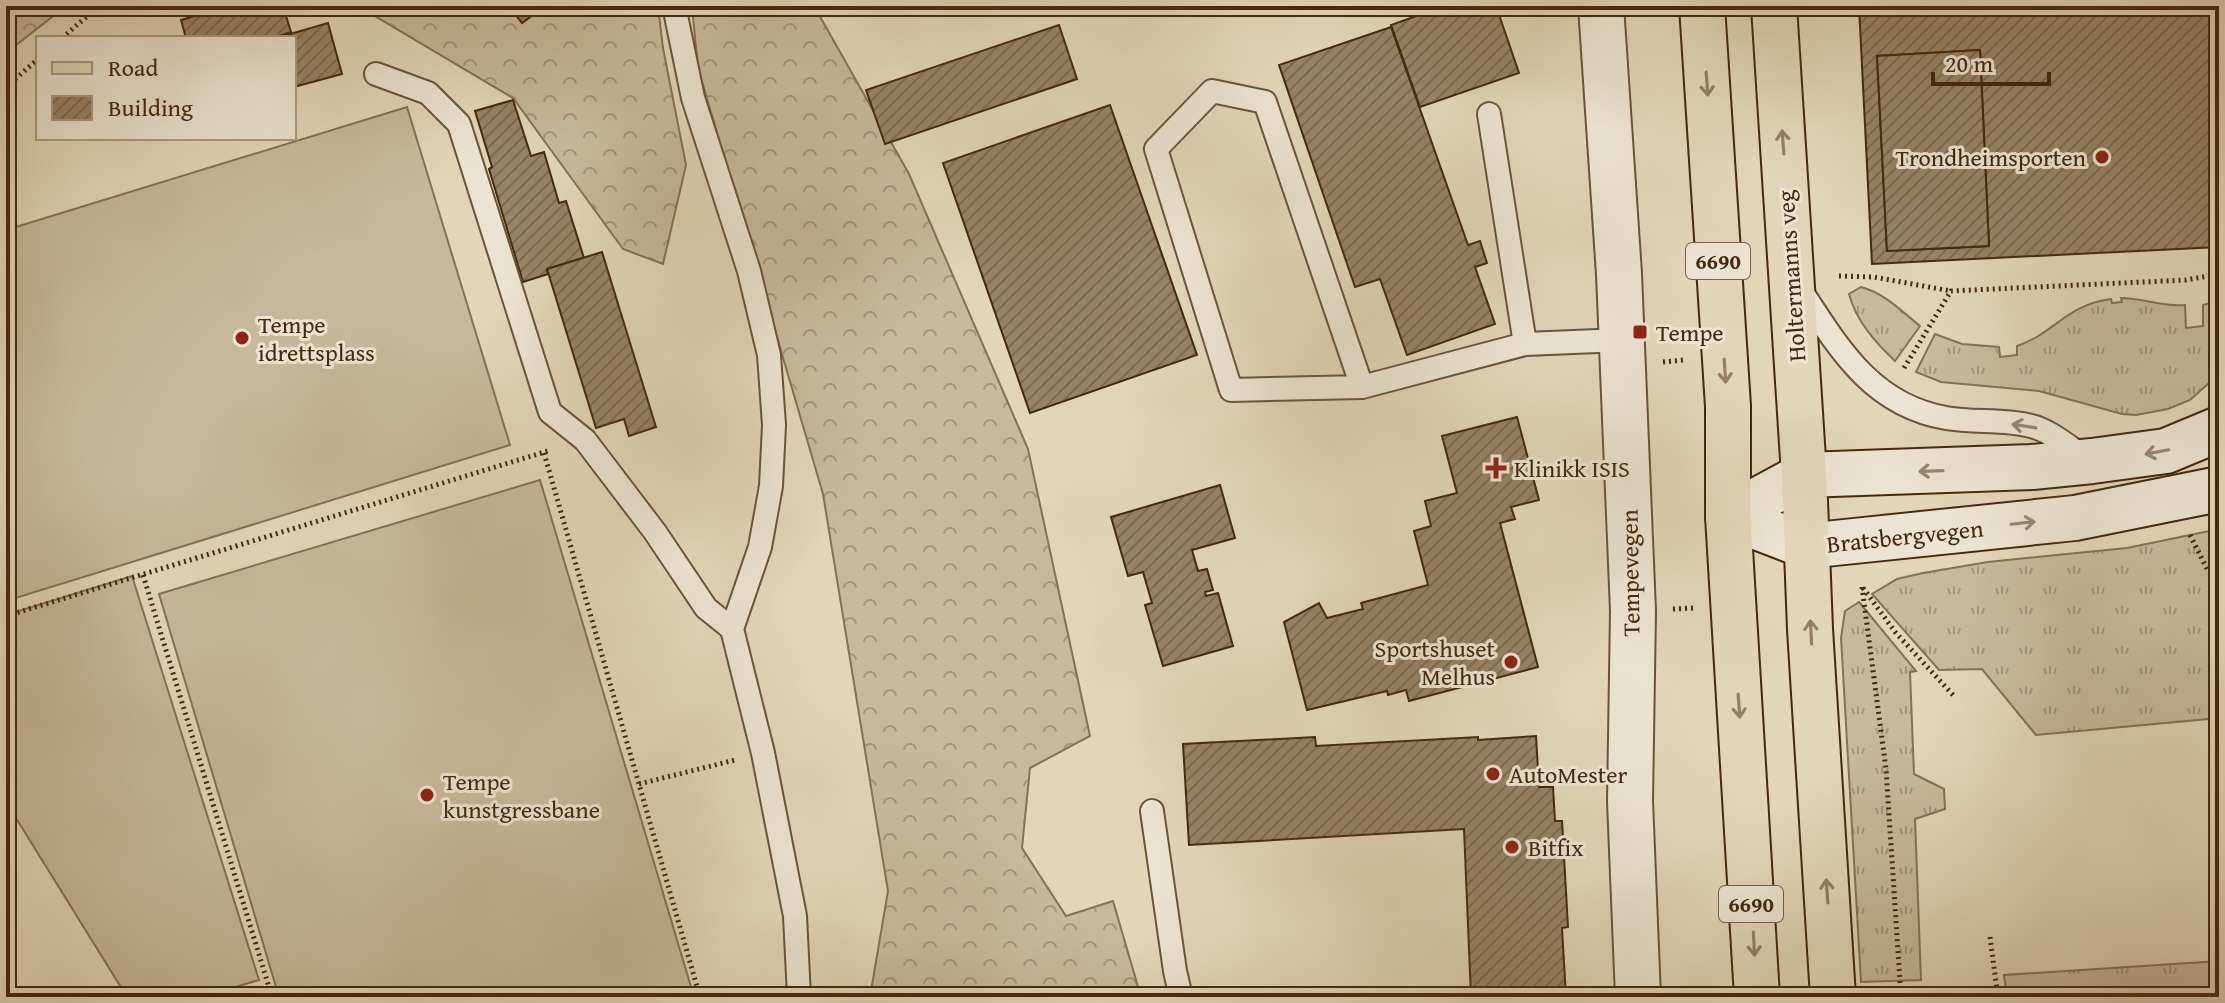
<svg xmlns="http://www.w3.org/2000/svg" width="2225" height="1003" font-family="'Gentium Book Plus',serif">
<defs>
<pattern id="grass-tufts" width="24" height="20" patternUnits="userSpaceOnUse" patternTransform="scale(2)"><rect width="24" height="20" fill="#c7b99c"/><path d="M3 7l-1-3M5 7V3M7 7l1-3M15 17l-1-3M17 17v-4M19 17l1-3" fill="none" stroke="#a3967e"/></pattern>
<pattern id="forest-crowns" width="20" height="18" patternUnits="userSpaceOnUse" patternTransform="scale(2)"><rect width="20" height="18" fill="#c7b99c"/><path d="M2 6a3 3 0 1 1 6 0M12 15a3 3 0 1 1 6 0" fill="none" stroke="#a3967e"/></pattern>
<pattern id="building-hatch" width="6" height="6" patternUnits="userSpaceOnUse" patternTransform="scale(2)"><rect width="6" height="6" fill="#978367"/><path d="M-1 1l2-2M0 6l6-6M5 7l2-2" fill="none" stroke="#7d6b53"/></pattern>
</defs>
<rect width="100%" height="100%" fill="#e2d6b9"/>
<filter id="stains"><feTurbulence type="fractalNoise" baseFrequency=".0025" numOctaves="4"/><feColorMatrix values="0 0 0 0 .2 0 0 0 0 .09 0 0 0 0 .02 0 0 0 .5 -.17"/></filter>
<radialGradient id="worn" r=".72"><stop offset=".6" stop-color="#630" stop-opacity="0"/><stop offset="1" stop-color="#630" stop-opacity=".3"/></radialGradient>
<!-- grass -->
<g fill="url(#grass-tufts)" stroke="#867156" stroke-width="2">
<path d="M1861 287C1886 294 1900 310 1920 326L1895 361C1876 343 1856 321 1849 294Z"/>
<path d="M2121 298C2143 298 2163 307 2185 305L2186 328 2203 326V305L2219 300V374L2190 400 2168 409 2136 415 2122 414 2039 391 1941 382 1916 372 1935 334 1962 344 1999 347 2000 357 2017 355V346C2055 333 2066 305 2111 299L2112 303 2122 302Z"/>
<path d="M2219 529V718L2036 735 1982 669 1939 670 1872 594 1897 579 1923 573 1988 562 2127 548Z"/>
<path d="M1859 602 1916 671 1910 672 1914 774 1944 789 1945 809 1915 819 1921 980 1861 982 1841 638 1845 611Z"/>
<path d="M2219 961V997H2007L2004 975Z"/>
</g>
<!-- forest -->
<g fill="url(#forest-crowns)" stroke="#867156" stroke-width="2">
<path d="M6 6H66L6 53Z"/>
<path d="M358 6H658L663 48 686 165 663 264 623 249 513 98Z"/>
<path d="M692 6H814L909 174 1028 449 1090 736 1030 768 1022 848 1066 916 1113 901 1141 997H870L888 891 823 494 698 68Z"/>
</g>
<!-- garden -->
<g fill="#c7b99c" stroke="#867156" stroke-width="2">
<path d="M407 107 510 445 6 601V230Z"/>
<path d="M540 480 694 997H279L159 594Z"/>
<path d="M132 576 259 980 201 997H127L6 802V615Z"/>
</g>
<!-- building -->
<g fill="url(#building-hatch)" stroke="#45290f" stroke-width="2" fill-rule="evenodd">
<path d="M229 6H283L291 32 273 38H186L181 20Z"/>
<path d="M509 6H545L522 23Z"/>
<path d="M1444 6H1496L1519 73 1420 107 1391 25Z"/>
<path d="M1859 6H2219V247L1872 264ZM1980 50 1989 246 1887 251 1877 56Z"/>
<path d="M328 23 342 74 294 87V38L280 37Z"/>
<path d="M1059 25 1077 79 885 144 866 90Z"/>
<path d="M1391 27 1468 245 1480 241 1487 263 1475 267 1495 324 1407 355 1380 279 1355 287 1279 65Z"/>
<path d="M1980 50 1989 246 1887 251 1877 56Z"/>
<path d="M513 100 531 156 544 152 559 203 566 201 584 258 547 269 548 274 523 282 489 169 492 167 475 111Z"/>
<path d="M1110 105 1197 355 1030 413 943 163Z"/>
<path d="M602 252 656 427 629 436 624 419 596 428 547 269Z"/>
<path d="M1517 417 1539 500 1511 507 1515 519 1500 523 1538 667 1409 701 1406 690 1388 695 1387 691 1307 710 1284 622 1319 603 1327 618 1363 609 1361 603 1428 585 1414 531 1431 526 1425 501 1457 493 1442 436Z"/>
<path d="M1220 485 1235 538 1192 550 1198 571 1207 569 1213 590 1205 592 1206 596 1218 593 1233 646 1163 666 1145 605 1152 603 1143 572 1128 576 1111 517Z"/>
<path d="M1536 736 1539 787H1553L1555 821H1562L1568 927 1562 928 1566 997H1471L1464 829 1189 845 1183 744 1315 737 1316 746 1478 737V740Z"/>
</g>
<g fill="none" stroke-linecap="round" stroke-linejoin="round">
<defs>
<g id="service">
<path d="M674 6 693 98 749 271 769 355 774 425 771 486 760 547 732 629 763 753 795 916 799 997"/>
<path d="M376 74 428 93 459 124 550 412 585 440 655 532 706 608 732 629"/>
<path d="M1489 114 1525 344"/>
<path d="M1800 289C1838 347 1871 405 1946 418 1974 423 2004 419 2031 426 2049 430 2069 447 2084 457"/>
<path d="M1362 387 1231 390 1156 149 1212 91 1265 102 1362 387 1525 344 1622 340"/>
<path d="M1152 811 1175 971 1181 997"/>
</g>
<path id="tertiary" d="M1601 6 1619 274 1633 611 1630 801 1638 997"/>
<g id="secondary">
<path d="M1728 516 1804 475 2032 467 2092 461 2166 451 2219 429"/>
<path d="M1728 516 1806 546 2075 518 2219 489"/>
</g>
<g id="primary">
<path d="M1702 6 1728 406V516L1757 997"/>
<path d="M1774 6 1804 475 1810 629 1833 997"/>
</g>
</defs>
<!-- service casing -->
<use href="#service" stroke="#6c543a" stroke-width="26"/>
<!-- tertiary casing -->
<use href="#tertiary" stroke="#6c543a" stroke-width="48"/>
<!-- secondary casing -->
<use href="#secondary" stroke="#45290f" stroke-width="48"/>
<!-- primary casing -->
<use href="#primary" stroke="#45290f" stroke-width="48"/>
<!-- path -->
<g stroke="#45290f" stroke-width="5" stroke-dasharray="2 4" stroke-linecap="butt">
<path d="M62 38 99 6"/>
<path d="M6 87 38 59"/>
<path d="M1839 276 1874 277 1951 291"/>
<path d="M1663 362 1684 360"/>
<path d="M1904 368 1951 291 2186 280 2219 274"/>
<path d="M544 453 700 997"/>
<path d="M2190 535 2207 569 2219 577"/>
<path d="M143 575 272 997"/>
<path d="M1862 587 1886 769 1901 997"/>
<path d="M1863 588 1896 633 1954 696"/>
<path d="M1673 609 1695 608"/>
<path d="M6 616 548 451"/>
<path d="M639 784 735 760"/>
<path d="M1990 937 1998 997"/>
</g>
<!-- service -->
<use href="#service" stroke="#ece4d2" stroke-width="22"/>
<!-- tertiary -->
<use href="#tertiary" stroke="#ece4d2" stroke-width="44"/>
<!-- secondary -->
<use href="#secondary" stroke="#ece4d2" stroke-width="44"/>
<!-- primary -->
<use href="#primary" stroke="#e2d6b9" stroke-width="44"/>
</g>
<!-- one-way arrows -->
<defs><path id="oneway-shaft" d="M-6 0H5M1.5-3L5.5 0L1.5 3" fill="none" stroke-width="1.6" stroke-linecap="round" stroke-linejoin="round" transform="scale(2)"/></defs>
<g stroke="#948064">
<use href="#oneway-shaft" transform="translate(1707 84) rotate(86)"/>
<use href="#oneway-shaft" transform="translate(1783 142) rotate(-94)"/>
<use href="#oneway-shaft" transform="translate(1725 371) rotate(86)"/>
<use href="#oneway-shaft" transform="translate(1811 632) rotate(-93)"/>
<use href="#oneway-shaft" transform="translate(1739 706) rotate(86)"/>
<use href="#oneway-shaft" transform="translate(1827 891) rotate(-94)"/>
<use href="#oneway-shaft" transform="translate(1754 944) rotate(87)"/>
</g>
<g stroke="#988670">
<use href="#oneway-shaft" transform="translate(2024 426) rotate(-171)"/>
<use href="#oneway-shaft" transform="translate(2157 452) rotate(169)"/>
<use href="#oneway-shaft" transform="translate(1931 471) rotate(178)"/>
<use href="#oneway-shaft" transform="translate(2023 523) rotate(-6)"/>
</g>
<!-- markers -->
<g fill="#8f2418" stroke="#ece4d2" stroke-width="3">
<circle cx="2102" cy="157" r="8"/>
<rect x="1632" y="324" width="16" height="16" rx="4"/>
<circle cx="242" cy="338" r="8"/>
<path d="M1492 456h8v8h8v8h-8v8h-8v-8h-8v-8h8z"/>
<circle cx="1511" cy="662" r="8"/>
<circle cx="1493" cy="774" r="8"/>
<circle cx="427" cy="795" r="8"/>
<circle cx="1512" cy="847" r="8"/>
</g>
<g text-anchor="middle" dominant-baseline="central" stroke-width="6" stroke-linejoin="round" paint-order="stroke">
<!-- shield labels -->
<g fill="#ece4d2" stroke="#77614a" stroke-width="2">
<rect x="1686" y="243" width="64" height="36" rx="6"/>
<rect x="1719" y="886" width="64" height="36" rx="6"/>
</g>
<g font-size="22" font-weight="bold" fill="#45290f">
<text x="1718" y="261">6690</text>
<text x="1751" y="904">6690</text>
</g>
<!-- poi labels -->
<g font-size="24" fill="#45290f" stroke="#ece4d2" text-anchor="start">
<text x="2086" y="157" text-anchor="end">Trondheimsporten</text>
<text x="258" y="324">Tempe<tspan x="258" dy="28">idrettsplass</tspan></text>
<text x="1656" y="332">Tempe</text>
<text x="1514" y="468">Klinikk ISIS</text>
<text x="1495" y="648" text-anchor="end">Sportshuset<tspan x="1495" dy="28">Melhus</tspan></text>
<text x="1509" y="774">AutoMester</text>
<text x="443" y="781">Tempe<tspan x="443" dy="28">kunstgressbane</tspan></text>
<text x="1528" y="847">Bitfix</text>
</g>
<!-- street labels -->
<g font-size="24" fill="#45290f" stroke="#ece4d2">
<text transform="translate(1791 276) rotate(-94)">Holtermanns veg</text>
<text transform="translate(1905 536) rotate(-6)">Bratsbergvegen</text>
<text transform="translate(1630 573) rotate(-91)">Tempevegen</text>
</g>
</g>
<!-- margin -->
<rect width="2225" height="1003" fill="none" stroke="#e2d6b9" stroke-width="32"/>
<rect x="8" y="8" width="2209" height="987" fill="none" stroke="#45290f" stroke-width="4"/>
<rect x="16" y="16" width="2193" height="971" fill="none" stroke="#45290f" stroke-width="2"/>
<!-- legend -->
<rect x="36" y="36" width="260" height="104" fill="#ece4d2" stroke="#a99984" stroke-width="2"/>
<rect x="52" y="62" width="40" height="12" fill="#e2d6b9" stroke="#a99984" stroke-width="2"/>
<text x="108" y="76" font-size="24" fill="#45290f">Road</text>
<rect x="52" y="96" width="40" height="24" fill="url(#building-hatch)" stroke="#a99984" stroke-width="2"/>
<text x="108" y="116" font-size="24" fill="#45290f">Building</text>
<!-- scale -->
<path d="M1933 72v12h116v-12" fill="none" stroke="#45290f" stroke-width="4"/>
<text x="1945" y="72" font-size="24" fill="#45290f" stroke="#ece4d2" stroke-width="6" paint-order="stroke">20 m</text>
<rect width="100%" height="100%" filter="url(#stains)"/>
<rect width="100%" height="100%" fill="url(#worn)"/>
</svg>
